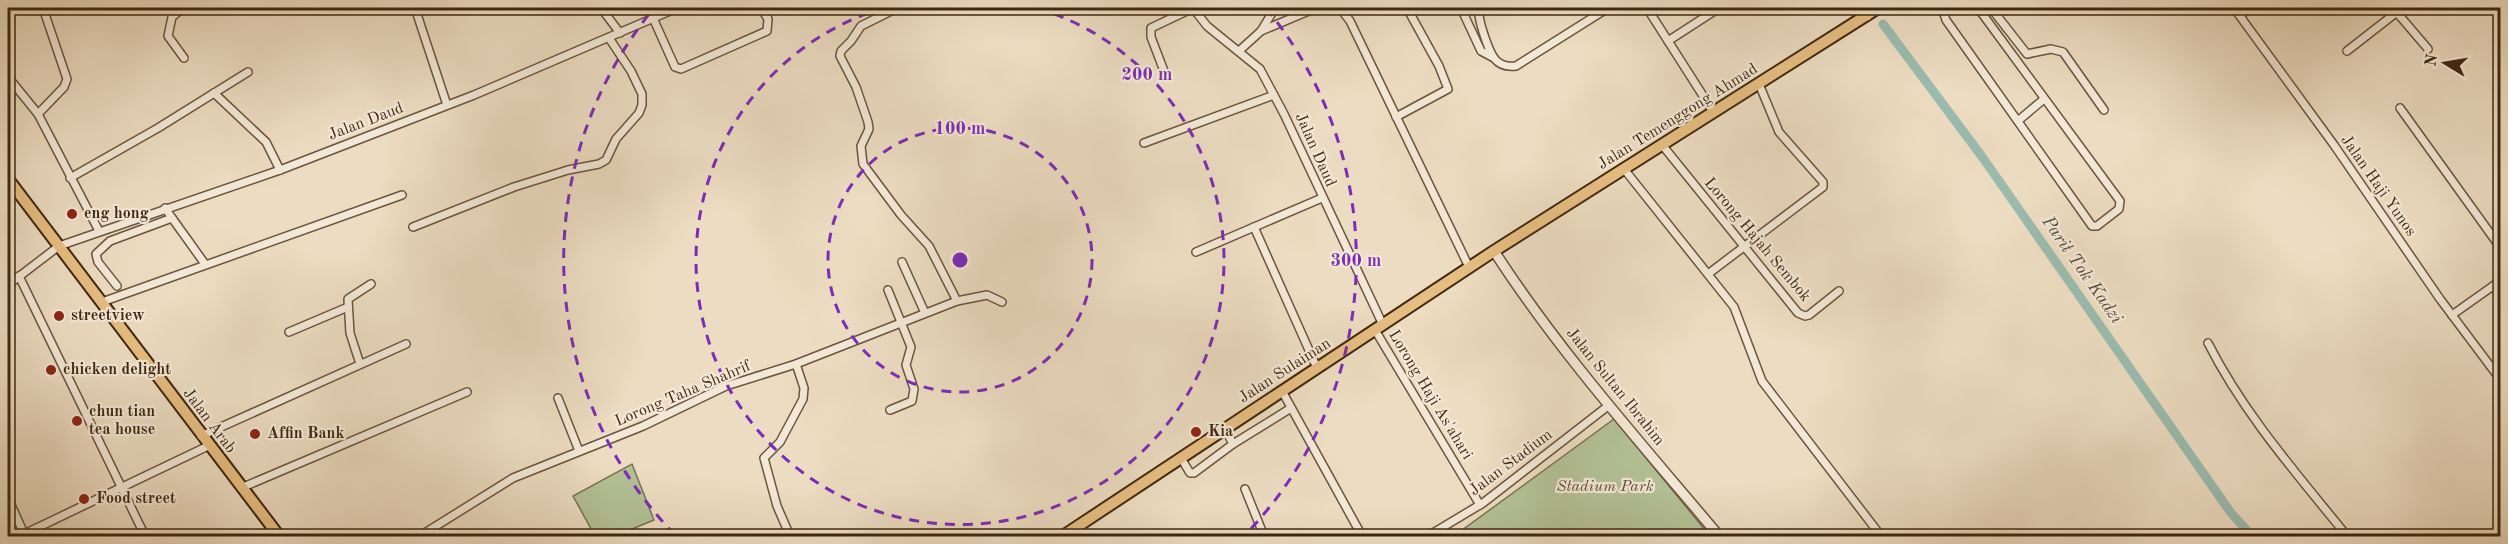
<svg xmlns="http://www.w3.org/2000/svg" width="2508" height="544" font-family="'Old Standard TT',serif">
<rect width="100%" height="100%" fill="#ecdcc1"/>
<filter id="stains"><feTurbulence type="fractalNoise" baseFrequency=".00333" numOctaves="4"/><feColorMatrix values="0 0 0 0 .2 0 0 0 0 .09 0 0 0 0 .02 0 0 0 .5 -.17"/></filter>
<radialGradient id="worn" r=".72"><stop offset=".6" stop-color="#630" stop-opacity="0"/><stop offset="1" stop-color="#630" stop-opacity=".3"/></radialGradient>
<!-- green -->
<g fill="#b3c196" stroke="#797452" stroke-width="1.5">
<path d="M1614 419 1710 536H1454Z"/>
<path d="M632 464 654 520 615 536H595L573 496Z"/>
</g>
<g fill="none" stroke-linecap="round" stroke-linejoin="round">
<!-- canal -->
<path stroke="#99bcae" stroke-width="9" d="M1883 24 1983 158 2231 513 2252 536"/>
<defs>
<g id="minor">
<path d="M183 8 172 17 168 36 184 58"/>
<path d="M415 8 447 105"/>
<path d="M601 8 620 33"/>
<path d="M897 8 861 26 851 41 841 51 840 56 856 87 868 122 869 129 861 146 863 164 901 215 929 246 957 301"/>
<path d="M1193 8 1207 26 1260 69 1284 114 1383 325"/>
<path d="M1340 8 1350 21 1469 267"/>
<path d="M1461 8 1481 51 1494 58"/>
<path d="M1479 8C1477 18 1488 49 1494 58 1500 66 1508 67 1516 66L1608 8"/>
<path d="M1647 8 1714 113"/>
<path d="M1942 8 1946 20 2092 226H2097L2119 209 2120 201 1978 8"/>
<path d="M1991 8 2027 54 2051 49 2063 52 2104 110"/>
<path d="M2234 8 2334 145 2440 299 2500 379"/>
<path d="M2393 8 2428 49"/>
<path d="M2240 16 2249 8"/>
<path d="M653 18 675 67 681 69 767 31 768 19 761 8"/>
<path d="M1261 31 1316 8"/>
<path d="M1668 41 1719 8"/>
<path d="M1239 51 1261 31 1275 8"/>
<path d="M2347 51 2397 12"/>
<path d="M1164 71 1151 37V28L1193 8"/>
<path d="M8 77 38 114 99 231"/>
<path d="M214 93 266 142 280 170"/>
<path d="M2400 108 2500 247"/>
<path d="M38 114 64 87 67 79 45 14"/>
<path d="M1396 117 1448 89 1439 66 1407 8"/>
<path d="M2019 120 2044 99"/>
<path d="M1144 143 1274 95"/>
<path d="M1663 146 1798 313 1805 316 1809 315 1839 291"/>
<path d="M1624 169 1734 307 1762 381 1881 536"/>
<path d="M70 178 158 128 248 72"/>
<path d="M172 218 205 264"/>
<path d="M413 227 514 187 568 170 599 164 606 160 616 139 639 113 642 105V94L631 71 609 38"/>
<path d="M1254 227 1317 368"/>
<path d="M1196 252 1322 198"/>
<path d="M902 262 925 313"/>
<path d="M1708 274 1823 187V182L1779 132 1759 84"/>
<path d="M19 276 145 536"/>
<path d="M8 285 59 246 280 170 474 95 677 8"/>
<path d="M117 286 98 262 96 254 110 241 172 218 165 208"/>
<path d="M2493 286 2500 296"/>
<path d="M888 290 911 347 906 365 914 389 912 401 890 410"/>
<path d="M102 302 402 195"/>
<path d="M2452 315 2500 281"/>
<path d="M1375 330 1480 505"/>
<path d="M289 332 348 307"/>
<path d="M2208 343C2244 414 2297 474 2347 536"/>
<path d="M360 364 350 333 348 299 371 284"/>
<path d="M1282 391 1362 536"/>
<path d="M558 398 579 451"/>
<path d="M1225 429 1233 444"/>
<path d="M201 436 406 344"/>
<path d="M1181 458 1190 473H1194L1233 444 1291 408"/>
<path d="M241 488 467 392"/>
<path d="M1245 489 1264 536"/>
<path d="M8 498 25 536"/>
<path d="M20 536 208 446"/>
<path d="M420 536 513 478 643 426 726 386 796 364 957 301 987 295 1002 302"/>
<path d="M790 536 777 506 764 458 780 442 803 399 804 388 796 364"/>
<path d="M1428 536 1483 503 1608 406"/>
</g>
<g id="tertiary">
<path d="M1862 8 1867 16"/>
<path d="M1494 251C1560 353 1641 443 1719 536"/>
</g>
<g id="primary">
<path d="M8 179 279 536"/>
<path d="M1063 536 1494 251 1878 8"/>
</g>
</defs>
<!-- minor casing -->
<use href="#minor" stroke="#6a553c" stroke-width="10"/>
<!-- tertiary casing -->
<use href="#tertiary" stroke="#6a553c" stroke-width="12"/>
<!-- primary casing -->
<use href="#primary" stroke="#3f280f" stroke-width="14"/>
<!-- minor -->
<use href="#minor" stroke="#f3e8d7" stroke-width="7"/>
<!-- tertiary -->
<use href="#tertiary" stroke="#f3e8d7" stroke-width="9"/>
<!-- primary -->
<use href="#primary" stroke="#e6be80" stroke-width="10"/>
</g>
<!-- distance rings -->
<g fill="none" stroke="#7b2cbf" stroke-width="3" stroke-dasharray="10 8">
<circle cx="960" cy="260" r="132"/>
<path d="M1037 8A264 264 0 1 1 883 8"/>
<path d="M675 535A396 396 0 0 1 654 8M1266 8A396 396 0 0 1 1245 535"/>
</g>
<!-- markers -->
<g fill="#8f2418" stroke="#f3e8d7" stroke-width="2">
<circle cx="72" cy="214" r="6"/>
<circle cx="59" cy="316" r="6"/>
<circle cx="51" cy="370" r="6"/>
<circle cx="77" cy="421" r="6"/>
<circle cx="1196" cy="432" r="6"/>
<circle cx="255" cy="434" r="6"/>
<circle cx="84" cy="499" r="6"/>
</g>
<g text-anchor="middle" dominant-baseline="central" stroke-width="4.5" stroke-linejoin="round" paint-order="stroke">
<!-- street labels -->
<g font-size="16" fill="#3f280f" stroke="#f3e8d7">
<text transform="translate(1678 117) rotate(-32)">Jalan Temenggong Ahmad</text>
<text transform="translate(366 122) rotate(-21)">Jalan Daud</text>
<text transform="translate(1315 150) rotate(66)">Jalan Daud</text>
<text transform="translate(2378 186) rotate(55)">Jalan Haji Yunos</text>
<text transform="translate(1757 240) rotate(50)">Lorong Hajah Sembok</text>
<text transform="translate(1285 371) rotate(-33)">Jalan Sulaiman</text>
<text transform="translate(1615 387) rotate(51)">Jalan Sultan Ibrahim</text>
<text transform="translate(683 394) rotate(-23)">Lorong Taha Shahrif</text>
<text transform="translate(1430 395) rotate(59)">Lorong Haji As'ahari</text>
<text transform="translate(209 421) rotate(53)">Jalan Arab</text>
<text transform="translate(1511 463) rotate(-37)">Jalan Stadium</text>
</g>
<!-- poi labels -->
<g font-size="16" font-weight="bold" fill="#3f280f" stroke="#f3e8d7" text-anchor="start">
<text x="84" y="214">eng hong</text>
<text x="71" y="316">streetview</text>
<text x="63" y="370">chicken delight</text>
<text x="89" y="412">chun tian<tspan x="89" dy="18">tea house</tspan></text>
<text x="1208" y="432">Kia</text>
<text x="267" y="434">Affin Bank</text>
<text x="96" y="499">Food street</text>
</g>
<!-- park labels -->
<g font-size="16" font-style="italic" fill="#5c4e31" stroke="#f3e8d7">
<text x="1605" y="487">Stadium Park</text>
</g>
<!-- water labels -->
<g font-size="18" font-style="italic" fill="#564d37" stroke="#f3e8d7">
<text transform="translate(2082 270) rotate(55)">Parit Tok Kadzi</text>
</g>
</g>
<circle cx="960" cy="260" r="9" fill="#7b2cbf" stroke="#f3e8d7" stroke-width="3"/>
<g font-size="18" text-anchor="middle" font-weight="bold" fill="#7b2cbf" stroke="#f3e8d7" stroke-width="4.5" stroke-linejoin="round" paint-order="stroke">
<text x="1147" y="80">200 m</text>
<text x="960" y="134">100 m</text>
<text x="1356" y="266">300 m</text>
</g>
<!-- margin -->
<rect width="2508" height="544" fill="none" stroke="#ecdcc1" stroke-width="30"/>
<rect x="9" y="9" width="2490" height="526" fill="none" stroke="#3f280f" stroke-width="3"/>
<rect x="15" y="15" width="2478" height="514" fill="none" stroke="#3f280f" stroke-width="1.5"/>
<!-- north arrow -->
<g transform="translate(2445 63) rotate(281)" stroke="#f3e8d7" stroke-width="4.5" paint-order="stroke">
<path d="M0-4.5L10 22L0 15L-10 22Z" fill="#3f280f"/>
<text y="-9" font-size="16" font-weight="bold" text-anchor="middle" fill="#3f280f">N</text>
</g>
<rect width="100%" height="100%" filter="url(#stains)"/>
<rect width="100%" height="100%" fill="url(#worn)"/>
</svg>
